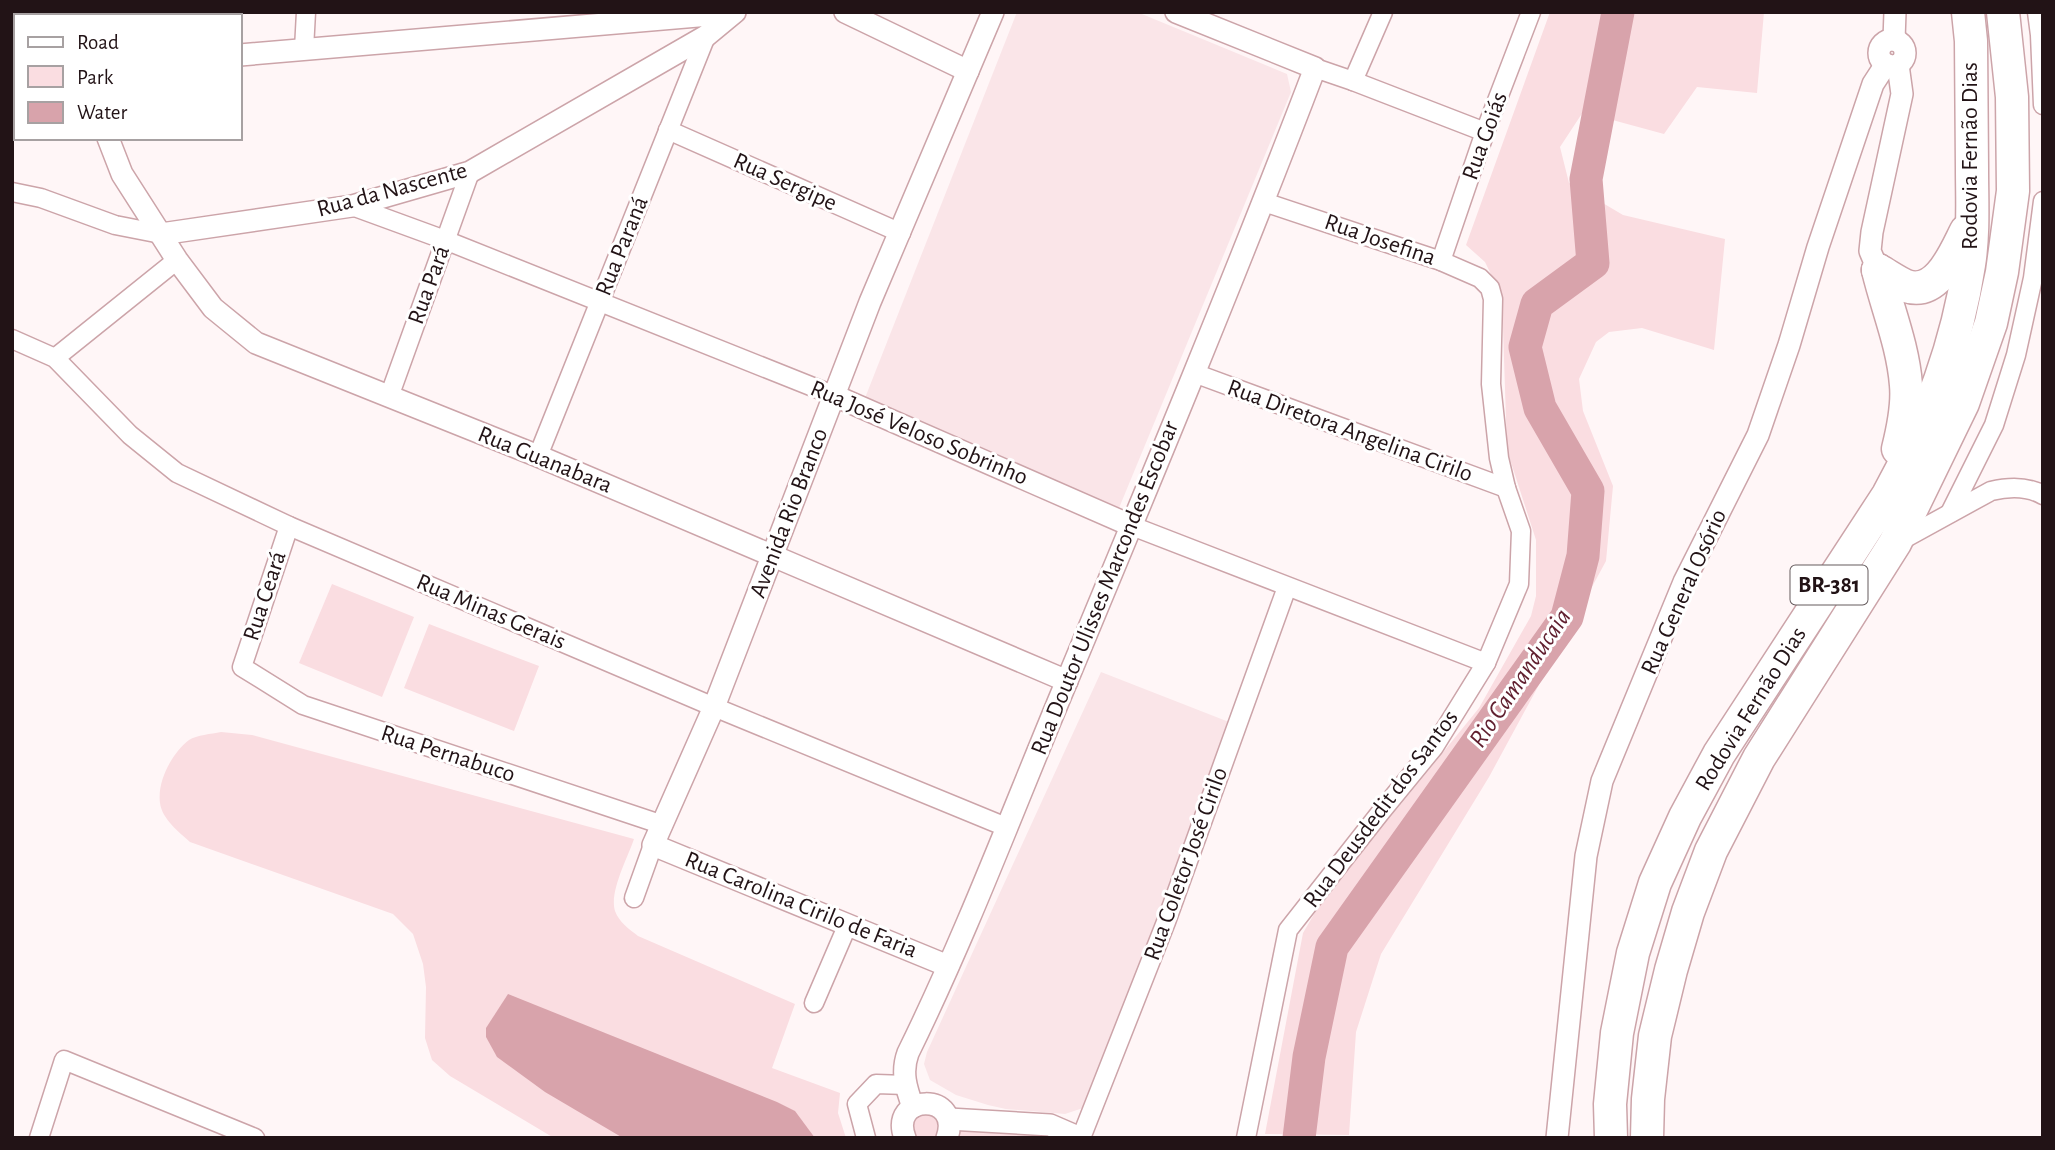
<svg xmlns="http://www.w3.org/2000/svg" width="2055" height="1150" font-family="'Alegreya Sans',sans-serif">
<rect width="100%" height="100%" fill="#fff6f7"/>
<!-- built -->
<g fill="#fae5e8">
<path d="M1017 12H1137L1287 74 1291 92 1119 508 865 398Z"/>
<path d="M1101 672 1229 722 1132 989 1083 1108 1065 1114 1006 1109 988 1105 956 1095 930 1080 924 1064 927 1052Z"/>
</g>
<!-- green -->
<g fill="#fadde1">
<path d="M1550 12H1764L1757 93 1697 87 1664 134 1583 112 1560 147 1569 183 1623 215 1725 239 1714 350 1642 328 1609 332 1596 342 1579 379 1583 411 1613 486 1606 561 1489 777 1381 954 1356 1032 1349 1135 1265 1134 1303 933 1331 885 1401 804 1479 708 1531 616 1536 596V540L1507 450 1502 297 1485 262 1466 245Z"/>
<path d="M332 584 414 617 382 697 299 663Z"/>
<path d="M429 624 539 666 514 731 404 688Z"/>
<path d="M221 732 252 735 634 839C628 857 609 892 615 911 619 922 629 929 638 936L795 1004 772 1068 840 1093 838 1113 846 1138H554L450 1076 432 1060 425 1038 426 987 423 964 413 934 393 914 190 842C179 832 162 819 160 803 157 781 172 753 189 740 197 735 211 734 221 732Z"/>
<path d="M923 1111 939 1120 938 1138H913L909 1123Z"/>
<path d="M961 1127 1055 1135V1138H959Z"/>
</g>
<!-- water -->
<path fill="#d8a3ab" d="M508 994 777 1102 795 1111 815 1138H623L545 1092 497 1057 486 1037V1028Z"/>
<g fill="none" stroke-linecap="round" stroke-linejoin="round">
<!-- river -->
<path stroke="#d8a3ab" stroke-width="33" d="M1299 1138 1309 1057 1332 947 1567 617 1583 556 1588 491 1540 408 1525 347 1537 304 1593 263 1586 179 1618 12"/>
<defs>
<g id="minor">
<path d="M2037 12 2040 35 2043 105"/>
<path d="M99 16 100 12"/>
<path d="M304 49 306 12"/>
<path d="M1315 68 1353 81 1485 132"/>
<path d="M1353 81 1383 12"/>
<path d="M668 130 901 233"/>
<path d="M12 192 41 198 115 225 161 234"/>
<path d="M352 206 445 240 833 395"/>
<path d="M1441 261 1485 132 1531 12"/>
<path d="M12 339 55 358 130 435 177 473 289 526 714 707 1006 827"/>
<path d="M55 358 177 260"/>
<path d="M1194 373 1506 488"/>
<path d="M389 397 470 172"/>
<path d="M538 456 706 36"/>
<path d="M1950 513 1994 425 2016 355 2033 278 2043 201"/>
<path d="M289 526 242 667 303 705 663 825"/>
<path d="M1132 526 1486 663"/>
<path d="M1898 542 1991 491C2008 487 2027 486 2043 495"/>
<path d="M634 898 653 845"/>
<path d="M814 1003 848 924"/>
<path d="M39 1138 64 1060 255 1138"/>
<path d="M866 1138 857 1104 876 1084 906 1085"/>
<path d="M1081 1138 1166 922 1287 587"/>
<path d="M1246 1138 1288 930 1380 813 1434 747 1486 663 1519 584 1521 531 1506 488 1499 458 1491 384 1493 299 1490 288 1480 278 1441 261 1264 202"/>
</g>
<g id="tertiary">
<path d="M845 12 968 71"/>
<path d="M1894 40 1895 12"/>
<circle cx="1892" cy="53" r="13"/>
<path d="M12 53 16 54"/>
<path d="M240 55 733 13"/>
<path d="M108 138 122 174 177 260 213 308 256 343 538 456 1067 681"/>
<path d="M161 234 352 206 470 172 706 36 735 12"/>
<path d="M1878 270 1870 251 1872 232 1902 94 1898 65"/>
<path d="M833 395 1132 526"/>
<path d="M948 966 653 845 714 707 870 302 993 12"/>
<path d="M913 1107C906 1088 901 1072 908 1053 967 933 1014 807 1066 683 1151 479 1236 275 1315 68L1176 12"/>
<path d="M949 1119 1050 1125 1080 1138"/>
<path d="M905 1138C888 1093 963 1092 947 1138"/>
<path d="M1557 1138 1586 856 1602 781 1684 582 1758 435 1789 345 1818 247 1873 84 1886 64"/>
</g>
<g id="motorway">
<path d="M1878 270C1887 308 1903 345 1906 385 1908 406 1903 429 1898 449"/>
<path d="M1878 270C1887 275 1897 282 1906 286 1938 297 1955 252 1966 231"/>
<path d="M1611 1138 1610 1104 1617 1033 1633 953 1655 883 1685 817 1719 754 1888 495C1927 424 1957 345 1969 265 1974 233 1972 201 1972 169 1972 126 1971 84 1971 41L1968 12"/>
<path d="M1647 1138 1648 1099 1655 1036 1671 970 1688 912 1711 851 1759 758 1895 543 1963 403 1991 323 2002 272 2013 191 2012 97 2003 12"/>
</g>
</defs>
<!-- minor casing -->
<use href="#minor" stroke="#cca4a9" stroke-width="21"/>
<!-- tertiary casing -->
<use href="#tertiary" stroke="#cca4a9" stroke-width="24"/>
<!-- motorway casing -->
<use href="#motorway" stroke="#cca4a9" stroke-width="35"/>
<!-- minor -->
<use href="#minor" stroke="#fff" stroke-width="18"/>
<!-- tertiary -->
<use href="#tertiary" stroke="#fff" stroke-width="21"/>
<!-- motorway -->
<use href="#motorway" stroke="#fff" stroke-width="32"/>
</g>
<g text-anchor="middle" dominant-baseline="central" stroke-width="6" stroke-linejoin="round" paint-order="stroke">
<!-- shield labels -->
<rect fill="#fff" stroke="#645a5c" stroke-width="2" x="1790.5" y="565.5" width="77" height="39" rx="5"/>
<g font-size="23" font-weight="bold" fill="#221316">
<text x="1829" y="585">BR-381</text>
</g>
<!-- street labels -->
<g font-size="24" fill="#221316" stroke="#fff">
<text transform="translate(1485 136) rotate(-70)">Rua Goiás</text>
<text transform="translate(1970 156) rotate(-90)">Rodovia Fernão Dias</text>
<text transform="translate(785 182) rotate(24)">Rua Sergipe</text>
<text transform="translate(392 190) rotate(-15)">Rua da Nascente</text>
<text transform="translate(1380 240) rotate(19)">Rua Josefina</text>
<text transform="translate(622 246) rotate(-68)">Rua Paraná</text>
<text transform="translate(429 285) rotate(-70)">Rua Pará</text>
<text transform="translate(1350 431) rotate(20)">Rua Diretora Angelina Cirilo</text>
<text transform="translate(919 433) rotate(23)">Rua José Veloso Sobrinho</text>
<text transform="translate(545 460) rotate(22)">Rua Guanabara</text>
<text transform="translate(789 513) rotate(-69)">Avenida Rio Branco</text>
<text transform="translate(1105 588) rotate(-68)">Rua Doutor Ulisses Marcondes Escobar</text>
<text transform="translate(1684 592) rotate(-66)">Rua General Osório</text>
<text transform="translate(265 596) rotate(-72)">Rua Ceará</text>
<text transform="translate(491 612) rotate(23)">Rua Minas Gerais</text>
<text transform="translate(1751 709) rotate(-58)">Rodovia Fernão Dias</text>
<text transform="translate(448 754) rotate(18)">Rua Pernabuco</text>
<text transform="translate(1381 809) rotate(-53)">Rua Deusdedit dos Santos</text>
<text transform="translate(1186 864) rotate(-70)">Rua Coletor José Cirilo</text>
<text transform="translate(801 905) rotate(22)">Rua Carolina Cirilo de Faria</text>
</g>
<!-- water labels -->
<g font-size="26" font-style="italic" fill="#612030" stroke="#fff">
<text transform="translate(1520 678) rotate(-56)">Rio Camanducaia</text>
</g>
</g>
<!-- border -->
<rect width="2055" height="1150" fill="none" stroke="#221316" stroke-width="28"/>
<!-- legend -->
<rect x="14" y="14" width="228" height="126" fill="#ffffff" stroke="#a7a1a2" stroke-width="2"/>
<rect x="28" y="37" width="35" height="10" fill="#ffffff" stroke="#a7a1a2" stroke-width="2"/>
<text x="77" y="49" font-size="21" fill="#221316">Road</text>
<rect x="28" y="66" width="35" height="21" fill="#fadde1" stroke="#a7a1a2" stroke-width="2"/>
<text x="77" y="84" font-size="21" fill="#221316">Park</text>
<rect x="28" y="102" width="35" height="21" fill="#d8a3ab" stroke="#a7a1a2" stroke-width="2"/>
<text x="77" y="119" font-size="21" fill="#221316">Water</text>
</svg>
